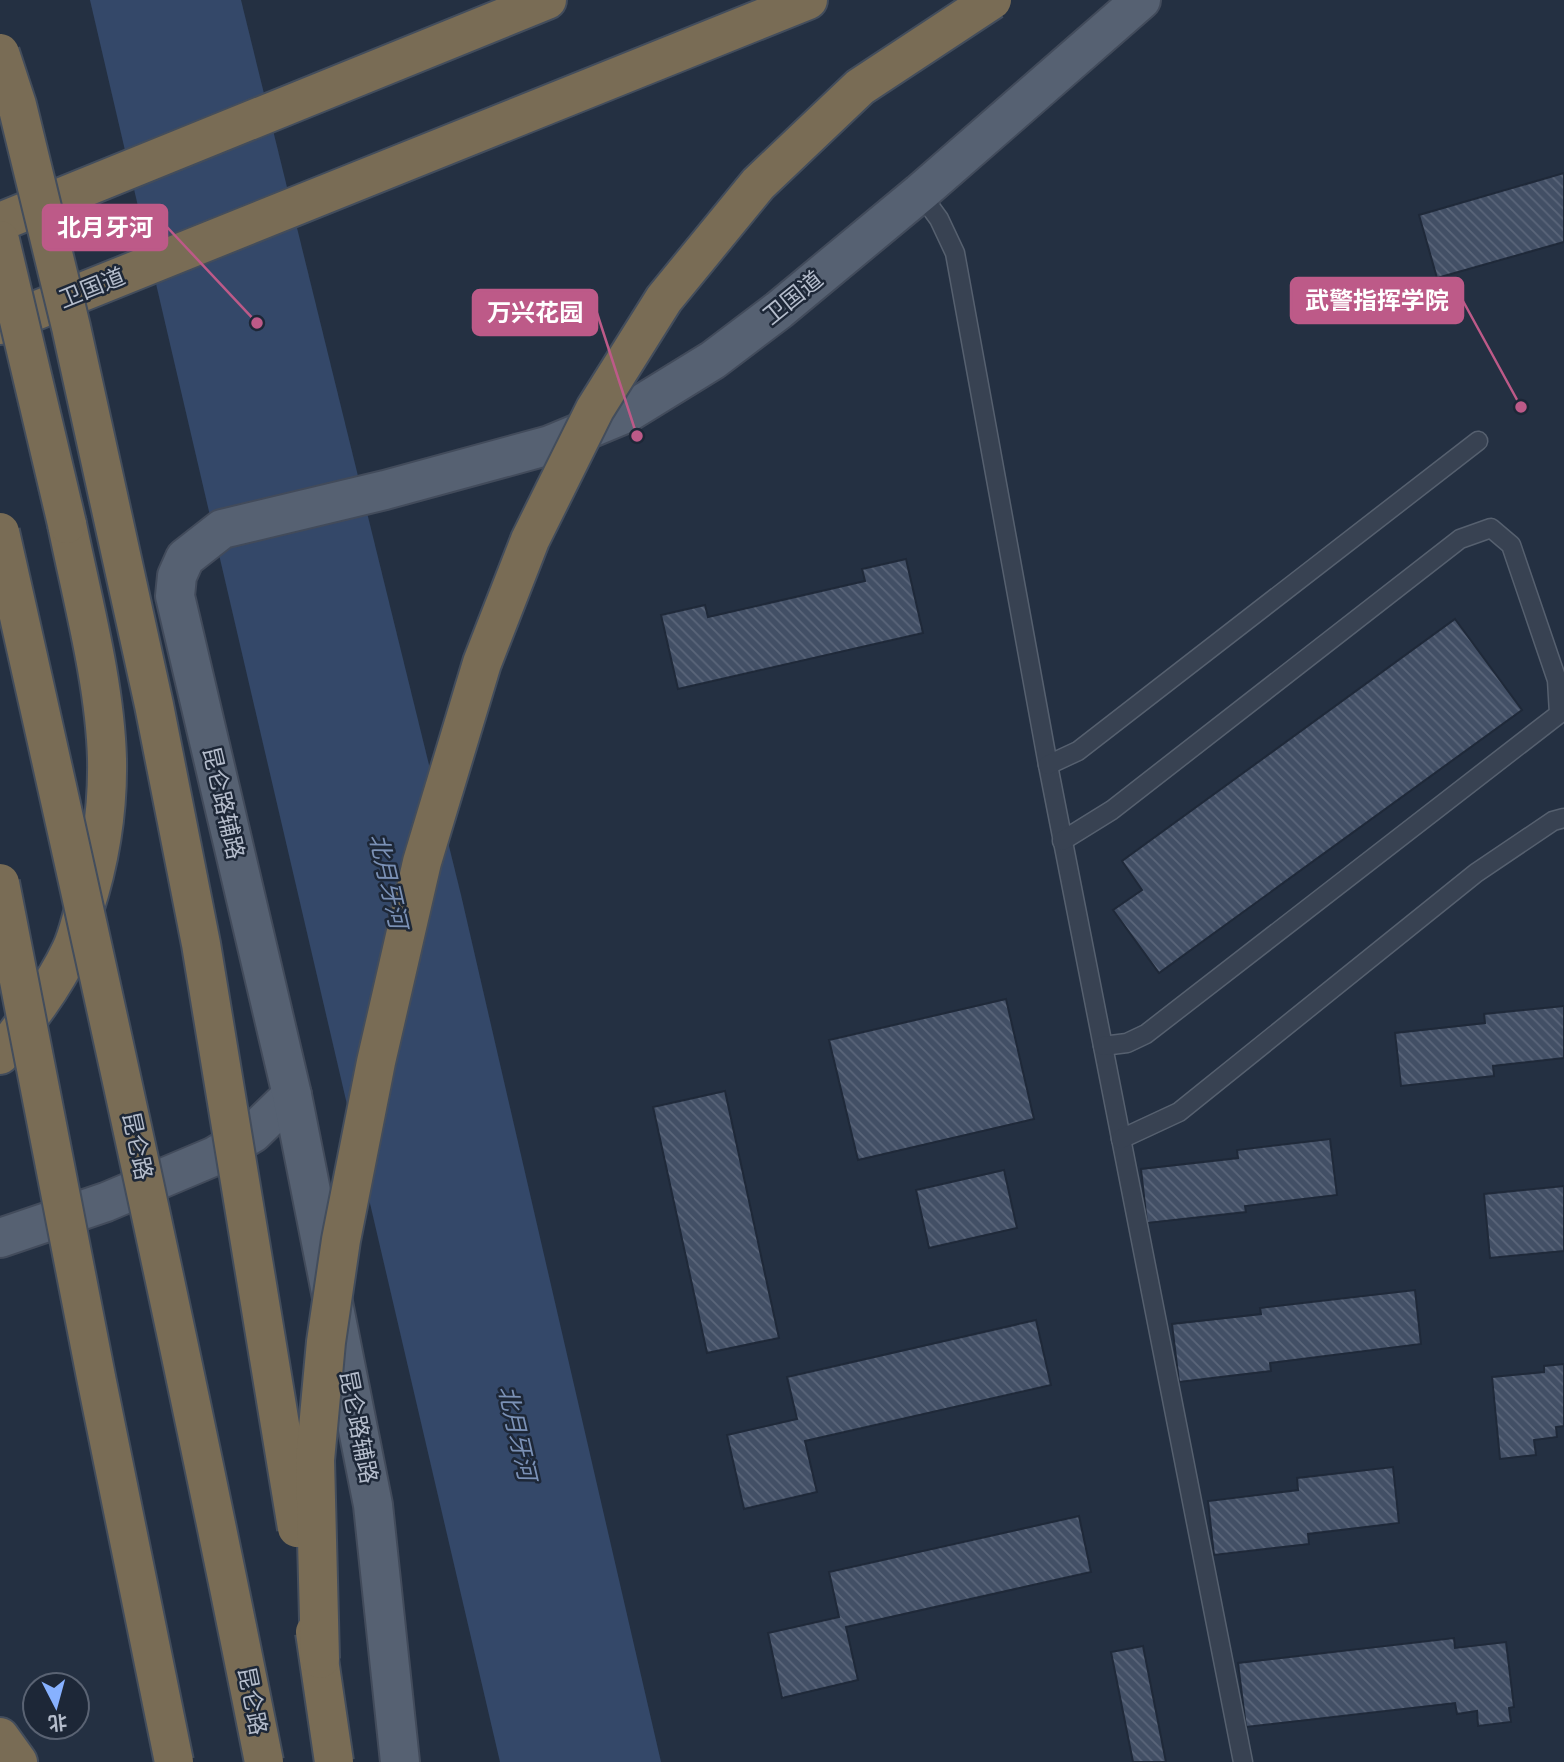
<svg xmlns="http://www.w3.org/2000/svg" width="1564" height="1762" font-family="Karla,'Noto Sans SC',sans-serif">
<defs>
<pattern id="building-back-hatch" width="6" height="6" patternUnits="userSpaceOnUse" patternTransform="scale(1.75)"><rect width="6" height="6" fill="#424f65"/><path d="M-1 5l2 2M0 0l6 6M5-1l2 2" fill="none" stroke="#5b667a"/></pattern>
</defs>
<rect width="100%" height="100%" fill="#243042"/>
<!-- water -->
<path fill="#344869" d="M90 0H241L461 895 661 1762H500Z"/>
<!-- building -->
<g fill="url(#building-back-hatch)" stroke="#1f2939" stroke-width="2">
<path d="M1564 173V242L1437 278 1419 215Z"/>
<path d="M906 559 923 633 678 689 661 615 705 605 708 617 865 581 862 569Z"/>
<path d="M1455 619 1522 710 1159 973 1113 910 1142 890 1122 861Z"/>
<path d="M1006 999 1034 1119 858 1160 829 1040Z"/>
<path d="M1564 1006V1058L1493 1066 1494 1076 1401 1086 1395 1033 1485 1023 1484 1014Z"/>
<path d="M725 1091 779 1338 707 1353 653 1107Z"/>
<path d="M1330 1139 1337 1195 1245 1206 1246 1212 1147 1223 1141 1169 1238 1158 1237 1150Z"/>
<path d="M1004 1170 1017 1228 929 1248 916 1190Z"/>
<path d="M1564 1186V1251L1490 1258 1484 1194Z"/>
<path d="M1415 1290 1421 1344 1270 1363 1271 1371 1179 1382 1172 1324 1261 1314 1260 1308Z"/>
<path d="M1036 1320 1051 1385 805 1441 817 1492 744 1509 727 1435 797 1419 787 1377Z"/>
<path d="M1564 1364V1426L1556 1427 1557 1437 1534 1440 1536 1455 1500 1459 1492 1377 1544 1372V1366Z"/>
<path d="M1393 1467 1399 1523 1308 1534 1309 1544 1214 1555 1208 1501 1298 1490 1297 1478Z"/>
<path d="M1079 1516 1091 1572 846 1627 858 1680 782 1698 768 1633 839 1617 829 1572Z"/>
<path d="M1454 1638 1455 1648 1506 1642 1514 1707 1509 1708 1511 1722 1478 1726 1477 1711 1457 1714 1455 1703 1246 1727 1238 1663Z"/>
<path d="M1143 1646 1166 1762H1133L1111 1652Z"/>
</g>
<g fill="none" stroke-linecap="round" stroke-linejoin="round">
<defs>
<g id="lane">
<path d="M920 193 939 219 955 253 1048 765 1243 1762"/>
<path d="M1048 765 1078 751 1478 441"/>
<path d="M1062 841 1112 810 1460 539 1491 528 1511 545 1557 680 1559 714 1146 1034 1127 1043 1103 1046"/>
<path d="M1121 1139 1179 1112 1476 873 1553 821 1564 818"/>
</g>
<g id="primary">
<path d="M0 1238 106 1202 215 1156 253 1133 292 1095"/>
<path d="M400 1762 373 1505 292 1095 175 596 177 576 185 558 222 529 385 490 550 445 627 413 713 360 779 310 920 193 1141 0"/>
</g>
<g id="highway">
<path d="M0 222 547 0"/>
<path d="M0 325 808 0"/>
<path d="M0 1055C26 1022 53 988 71 950 77 938 80 923 84 910 100 861 108 810 107 759 105 683 82 598 67 524"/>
<path d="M0 1737 18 1762"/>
</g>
</defs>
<!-- lane casing -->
<use href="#lane" stroke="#56606f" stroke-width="21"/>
<!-- primary casing -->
<use href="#primary" stroke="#424b5b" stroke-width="42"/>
<!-- highway casing -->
<use href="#highway" stroke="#434d5c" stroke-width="42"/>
<!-- lane -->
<use href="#lane" stroke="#384252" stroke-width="18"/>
<!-- primary -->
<use href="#primary" stroke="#566172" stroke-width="38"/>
<!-- highway -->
<use href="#highway" stroke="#796c55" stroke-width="38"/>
<defs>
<g id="highway-bridge">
<path d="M0 53 17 105 71 327 154 705 201 944 297 1528"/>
<path d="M0 240 67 524"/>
<path d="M0 532C92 941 183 1351 264 1762"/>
<path d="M0 883 97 1382 174 1762"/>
<path d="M315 1632 334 1762"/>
<path d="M320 1659 315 1460 326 1342 341 1240 376 1062 422 862 482 663 530 540 595 409 664 299 758 184 860 87 992 0"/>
</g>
</defs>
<!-- highway-bridge casing -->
<use href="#highway-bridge" stroke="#434d5c" stroke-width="42" stroke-linecap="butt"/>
<!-- highway-bridge -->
<use href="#highway-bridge" stroke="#796c55" stroke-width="38"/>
</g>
<g text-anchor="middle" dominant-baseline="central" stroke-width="5" stroke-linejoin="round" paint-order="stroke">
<!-- street labels -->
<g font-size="23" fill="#b5bdcc" stroke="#1d2737">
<text transform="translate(92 288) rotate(-22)">卫国道</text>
<text transform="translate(793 298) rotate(-39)">卫国道</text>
<text transform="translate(223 803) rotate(77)">昆仑路辅路</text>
<text transform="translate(137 1146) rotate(78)">昆仑路</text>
<text transform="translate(358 1427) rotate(79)">昆仑路辅路</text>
<text transform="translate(252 1701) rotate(79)">昆仑路</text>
</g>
<!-- water labels -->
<g font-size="24" font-style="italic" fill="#7b91b6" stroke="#1d2737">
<text transform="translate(388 881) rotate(77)">北月牙河</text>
<text transform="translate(517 1433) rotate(77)">北月牙河</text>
</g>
</g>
<!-- callouts -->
<path fill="none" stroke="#bd5a88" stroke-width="2.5" d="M257 323L167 227M1521 407L1463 301M637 436L597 313"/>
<g fill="#bd5a88" stroke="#1d2737" stroke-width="2.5">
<circle cx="257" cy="323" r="7"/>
<circle cx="1521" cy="407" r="7"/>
<circle cx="637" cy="436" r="7"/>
</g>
<g fill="#bd5a88" stroke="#bd5a88" stroke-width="2.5">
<rect x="43" y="205" width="124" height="45" rx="7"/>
<rect x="1291" y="278" width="172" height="45" rx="7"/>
<rect x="473" y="290" width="124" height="45" rx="7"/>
</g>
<g font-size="24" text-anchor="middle" font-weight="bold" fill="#fff">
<text x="105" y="236">北月牙河</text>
<text x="1377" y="309">武警指挥学院</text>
<text x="535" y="321">万兴花园</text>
</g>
<!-- north arrow -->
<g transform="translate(56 1706) rotate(174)"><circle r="33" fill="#1d2737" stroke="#5a6373" stroke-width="2"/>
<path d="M0-5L12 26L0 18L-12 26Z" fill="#87b1ff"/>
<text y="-10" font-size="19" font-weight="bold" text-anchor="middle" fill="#b5bdcc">北</text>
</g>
</svg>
